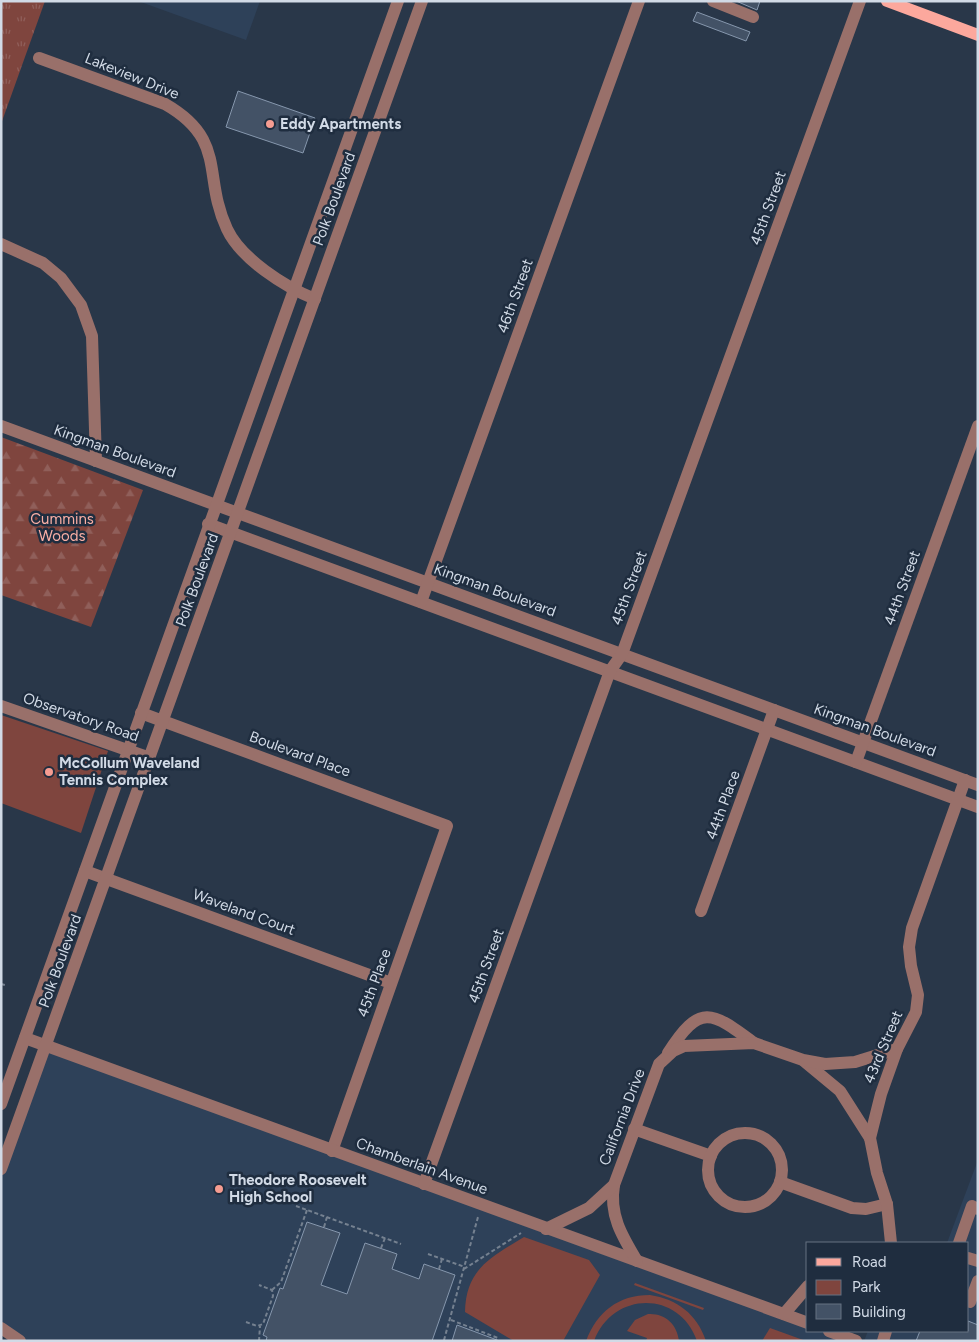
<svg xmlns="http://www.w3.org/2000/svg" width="979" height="1342" font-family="Figtree,sans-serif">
<defs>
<pattern id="grass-tufts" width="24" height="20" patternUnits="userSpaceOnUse" patternTransform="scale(1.25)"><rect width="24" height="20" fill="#7f453e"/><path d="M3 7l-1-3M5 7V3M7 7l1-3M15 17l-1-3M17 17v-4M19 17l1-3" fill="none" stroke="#905f5a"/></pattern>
<pattern id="forest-firs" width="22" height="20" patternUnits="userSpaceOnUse" patternTransform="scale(1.25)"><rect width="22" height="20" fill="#7f453e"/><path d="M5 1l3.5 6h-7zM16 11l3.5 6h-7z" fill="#905f5a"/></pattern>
</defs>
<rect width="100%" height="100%" fill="#293749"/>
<!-- built -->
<g fill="#2e4159">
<path d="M138 1H260L246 40Z"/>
<path d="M47 1046 808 1323V1331H829L856 1341H20L1 1328V1169Z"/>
<path d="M978 1160V1341H864L868 1331H968V1243H947Z"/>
</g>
<!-- grass -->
<path fill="url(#grass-tufts)" d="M1 1H45L1 124Z"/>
<!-- forest -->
<path fill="url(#forest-firs)" d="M1 437 143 490 91 627 1 595Z"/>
<!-- park -->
<g fill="#7f453e">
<path d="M1 715 108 751 81 833 1 803Z"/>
<path d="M524 1237 589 1260 600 1275 563 1341H514L465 1312C466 1269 490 1258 524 1237Z"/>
<path d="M635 1283 704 1308 703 1310 634 1285Z"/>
<path d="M650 1295C677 1299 697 1314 706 1341H697C679 1290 613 1291 594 1341H586C597 1312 618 1295 650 1295Z"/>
<path d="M648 1314C665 1313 677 1324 679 1341H646L647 1338 627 1331 635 1320Z"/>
<path d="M770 1328 806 1341H762Z"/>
</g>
<!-- building -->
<g fill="#435266" stroke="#8697ad">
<path d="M736 1H760L757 10Z"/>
<path d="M697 12 750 32 746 41 693 21Z"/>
<path d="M238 91 315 118 303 153 226 127Z"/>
<path d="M307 1222 340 1233 321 1285 347 1294 365 1243 397 1254 392 1269 419 1279 424 1264 455 1275 432 1341H266L267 1337 263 1335 280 1288 283 1289Z"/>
<path d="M968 1321 978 1325V1341H916L920 1331H968Z"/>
<path d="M457 1325 497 1340V1341H452Z"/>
</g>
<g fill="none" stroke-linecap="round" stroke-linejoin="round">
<!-- path -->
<g stroke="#758190" stroke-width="2" stroke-dasharray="4 2.5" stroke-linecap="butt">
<path d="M1 984 5 985"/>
<path d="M296 1206 401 1244"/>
<path d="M324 1227 327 1217"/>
<path d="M381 1248 385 1238"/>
<path d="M428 1254 465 1267"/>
<path d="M439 1269 442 1259"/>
<path d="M464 1269 521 1233"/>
<path d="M272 1290 281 1282 307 1210"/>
<path d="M451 1320 498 1338 497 1341"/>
<path d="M246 1322 257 1326 263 1324 273 1296 272 1290 259 1285"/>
<path d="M444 1340 478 1217"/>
<path d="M259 1341 260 1326"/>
</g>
<!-- minor -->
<g stroke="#99706a" stroke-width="12">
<path d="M713 1 753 17"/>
<path d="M39 58 165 104C228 140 202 176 227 229 241 259 285 287 315 299"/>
<path d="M1 244 43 263 61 278 81 305 92 336 96 461"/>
<path d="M1 426 978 785"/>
<path d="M208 524 978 807"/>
<path d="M421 602 639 1"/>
<path d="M1 706 150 758"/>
<path d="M141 713 447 826 332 1151"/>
<path d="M856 762 978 426"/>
<path d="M85 871 391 983"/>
<path d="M701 911 774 710"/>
<path d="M25 1038 808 1323"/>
<path d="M668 1053C700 1003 711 1011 754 1043"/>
<path d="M805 1062 840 1091 870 1138"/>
<path d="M1 1104 398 1"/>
<path d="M634 1129 711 1156"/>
<circle cx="745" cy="1170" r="37"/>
<path d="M1 1169 422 1"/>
<path d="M780 1182 852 1208 866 1209 887 1204"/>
<path d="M424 1184 610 671 622 654 860 1"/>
<path d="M614 1185C609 1215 622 1236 637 1261"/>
<path d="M546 1229 589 1208 614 1185 659 1064 673 1051 684 1046 754 1043 803 1060 825 1064 855 1062 897 1049"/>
<path d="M891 1243 887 1204 877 1173 870 1138 881 1094 897 1049 916 1012 918 995 911 966 909 947 912 928 965 780"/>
<path d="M959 1243 972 1206 978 1209"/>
<path d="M968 1258 978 1261"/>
<path d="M968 1301 970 1302 978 1281"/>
<path d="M784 1314 808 1286"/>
<path d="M1 1328 20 1341"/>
<path d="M829 1331 856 1341"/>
<path d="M883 1341 886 1331"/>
</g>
<!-- major -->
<path stroke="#fca89d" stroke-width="12" d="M887 1 978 35"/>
</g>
<!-- markers -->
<g fill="#f59c91" stroke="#1f2d3f" stroke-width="2">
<circle cx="270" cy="124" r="5"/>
<circle cx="49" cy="772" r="5"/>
<circle cx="219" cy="1189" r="5"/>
</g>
<g text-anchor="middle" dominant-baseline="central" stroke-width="5" stroke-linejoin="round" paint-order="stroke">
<!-- street labels -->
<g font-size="15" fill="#d1dae6" stroke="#1f2d3f">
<text transform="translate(132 76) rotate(22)">Lakeview Drive</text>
<text transform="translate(334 199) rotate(-70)">Polk Boulevard</text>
<text transform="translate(768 208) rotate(-70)">45th Street</text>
<text transform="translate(515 296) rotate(-70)">46th Street</text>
<text transform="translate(115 451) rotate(20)">Kingman Boulevard</text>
<text transform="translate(197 580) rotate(-70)">Polk Boulevard</text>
<text transform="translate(629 588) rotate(-70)">45th Street</text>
<text transform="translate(902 588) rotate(-70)">44th Street</text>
<text transform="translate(495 590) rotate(20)">Kingman Boulevard</text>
<text transform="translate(81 717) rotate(19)">Observatory Road</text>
<text transform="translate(875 730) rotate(20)">Kingman Boulevard</text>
<text transform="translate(300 754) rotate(20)">Boulevard Place</text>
<text transform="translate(723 805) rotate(-70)">44th Place</text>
<text transform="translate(244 912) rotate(20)">Waveland Court</text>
<text transform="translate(60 961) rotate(-70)">Polk Boulevard</text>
<text transform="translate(486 966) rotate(-70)">45th Street</text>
<text transform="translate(374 983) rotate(-70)">45th Place</text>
<text transform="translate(883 1047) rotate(-67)">43rd Street</text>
<text transform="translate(622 1117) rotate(-69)">California Drive</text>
<text transform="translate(422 1166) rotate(20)">Chamberlain Avenue</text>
</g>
<!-- poi labels -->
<g font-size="15" font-weight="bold" fill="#d1dae6" stroke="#1f2d3f" text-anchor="start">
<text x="280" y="124">Eddy Apartments</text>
<text x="59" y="763">McCollum Waveland<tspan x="59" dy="17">Tennis Complex</tspan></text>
<text x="229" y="1180">Theodore Roosevelt<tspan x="229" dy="17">High School</tspan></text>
</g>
<!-- park labels -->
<g font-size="15" fill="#faafa5" stroke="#1f2d3f">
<text x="62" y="519">Cummins<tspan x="62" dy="17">Woods</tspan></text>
</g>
</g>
<!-- border -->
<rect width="979" height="1342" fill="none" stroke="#d1dae6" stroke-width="5"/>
<!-- legend -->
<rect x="806" y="1242" width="162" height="90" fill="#1f2d3f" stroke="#667282"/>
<rect x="816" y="1258" width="25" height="8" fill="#fca89d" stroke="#667282"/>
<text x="852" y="1267" font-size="15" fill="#d1dae6">Road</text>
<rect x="816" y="1280" width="25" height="15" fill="#7f453e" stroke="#667282"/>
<text x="852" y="1292" font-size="15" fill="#d1dae6">Park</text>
<rect x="816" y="1304" width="25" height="15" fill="#435266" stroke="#667282"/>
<text x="852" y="1317" font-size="15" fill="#d1dae6">Building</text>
</svg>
